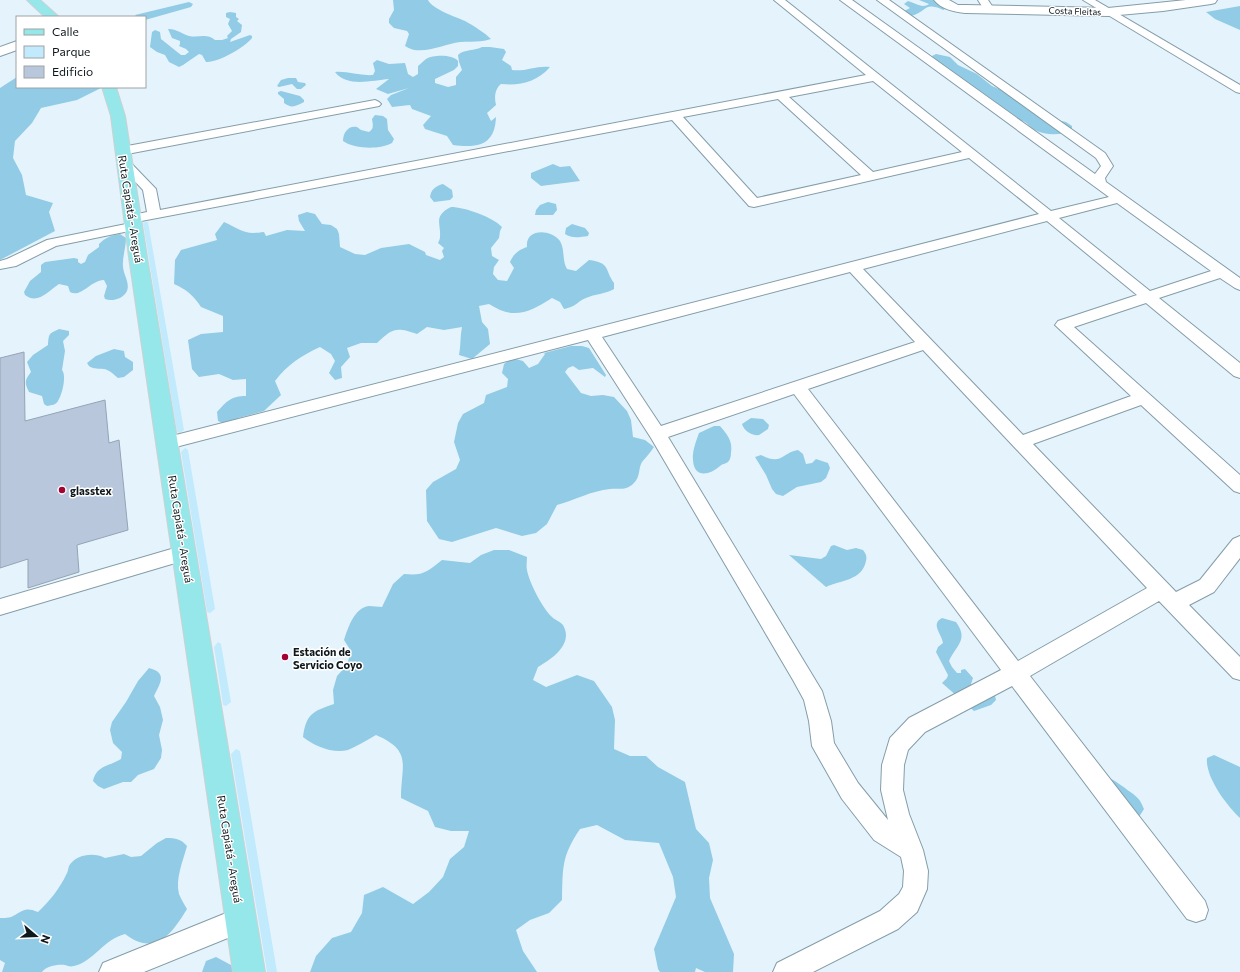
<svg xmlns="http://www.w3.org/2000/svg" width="1240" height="972" font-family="Commissioner,sans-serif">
<rect width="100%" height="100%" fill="#e5f4fc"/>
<!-- green -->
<g fill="#c1eafd">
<path d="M145 222H148L184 430 180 433 177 432 143 223Z"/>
<path d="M185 448 188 450 215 609 210 613 207 612 181 452Z"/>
<path d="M218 642 221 644 231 702 226 706 223 705 214 647Z"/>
<path d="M236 749 240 751 277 972H267L231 754Z"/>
</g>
<!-- forest -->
<g fill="#91cbe5">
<path d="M393 0H428C432 9 456 17 465 21 474 26 485 33 491 39 480 43 471 41 460 42 443 44 421 57 405 46L409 34 407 31 394 28 389 23V19L394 10Z"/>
<path d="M919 0H941L945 9 943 10C924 1 927 12 911 16L904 11 910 8 904 4 908 1C916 3 922 9 929 4Z"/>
<path d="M189 2 193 4 191 7 145 20V17H137L135 15Z"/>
<path d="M1240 6V30L1215 19 1206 12Z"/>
<path d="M230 12 236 13V17L239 19 237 21 242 25 241 32 231 39 230 42 250 35 252 36V38C245 47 218 63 206 62L202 55 199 54 183 65 179 67 169 62 165 55 157 52 150 47 152 32 155 30 160 32 161 39 181 55H185L189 52 186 49 179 46 180 44V41L172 38 168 29C174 28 183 34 189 36 199 38 207 33 215 40H222L228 38 227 36 232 31 228 24 230 19 226 17V13Z"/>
<path d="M482 47H490L504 49 506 52 502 60 511 66 512 70C525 72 537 65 550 67 537 82 520 86 501 84 495 89 494 97 496 105L487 113 491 121 496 117C495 146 477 148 453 145L447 136 425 129 423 125 431 116 412 109 410 105 392 107 387 99 391 95 409 88 388 94 376 89 389 79C373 80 347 88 335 72 348 71 360 76 373 75L375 71 373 63 377 60 389 64 405 63 408 74 413 77 418 74V66C421 64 423 61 426 59 433 55 452 54 458 61V66L454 70 435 79V83L448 87 456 85V77L462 70 459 62 458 55C464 49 475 51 482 47Z"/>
<path d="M936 54 950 57 958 65 977 74 992 86 1006 92 1022 104 1036 112 1053 116 1057 120 1066 122 1072 126V131C1060 135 1047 136 1035 130 1031 128 1028 124 1025 122 1015 117 1003 123 996 112L949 73 950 69 933 59 932 56Z"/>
<path d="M17 77V87H103L77 100 41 108 32 123 15 141 13 158 22 175 26 195 53 203 49 212 55 231 0 260V88Z"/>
<path d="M288 78H296L298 82 305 83 306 85 301 89H297L292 84 279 87 277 86 281 80Z"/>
<path d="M281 91 300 96 304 100V102C296 106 292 109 284 103V99L278 94V92Z"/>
<path d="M375 115 383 116 387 119 388 130 394 139 392 143C380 150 354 149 343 141 343 132 349 125 357 127L361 130 369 132C374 129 373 125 372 119Z"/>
<path d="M553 164 560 167 570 166 580 181 541 186 531 178V173Z"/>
<path d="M443 184 452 190 453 197 450 200 434 202 430 197C431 190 435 186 443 184Z"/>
<path d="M548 202 556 204 557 210 553 215H535L536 210 540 205Z"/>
<path d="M451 207C464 207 493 217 502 227L500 231 499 238 491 248 492 256 499 260 494 267 493 274 498 280 507 281 514 268 510 262C514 253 519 250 527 247 525 228 551 229 560 241 565 249 562 261 567 269L576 271 589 260C611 263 604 269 614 283V289C605 294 595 294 586 298 576 302 578 306 564 309L560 302 552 298C528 313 514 320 489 304L479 306 482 322 488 329 490 344 472 359 459 355C461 345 460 337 462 327L444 330 427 327 417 334C396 327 393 328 377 343H361L347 348 350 357 341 367 342 378 335 380 329 373 335 361 331 354 320 347C301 356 288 364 275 381L281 395 264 411 238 418 227 425 218 421 217 412C227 401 231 396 246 396V379L233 380 219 374 199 377 192 369 188 340 201 334 223 332V316L201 307C194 296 186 289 174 284L175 260 181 250 217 240 215 234 224 222C242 230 243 235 264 232L266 236 287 230 305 231 299 221 298 215 307 212 315 214 322 224 331 225 337 229 339 234 340 247 355 254 365 255 381 248 409 244 425 252 426 255 440 260 444 257 442 251 444 248 438 243C439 241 440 239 440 237 441 223 433 216 451 207Z"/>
<path d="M572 224 585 228 589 233 588 236C580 237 572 239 565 234L566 228Z"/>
<path d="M120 234 126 238C126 248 122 258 123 267 124 278 135 289 120 298 115 300 110 301 105 299L104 296 107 286 104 280C89 281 82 298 70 292L68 286 59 284C48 291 38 305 25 295L24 292 30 281 41 272V265L45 262 74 258 78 259V262L81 264 85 262 88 255 99 247V244C105 238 111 235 120 234Z"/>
<path d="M59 329 69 331V335L63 341 65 351 62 370C67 376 62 395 58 401 56 405 52 405 47 406L44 404 42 396 29 392C24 382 25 380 31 372L27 362 33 355 48 345C49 334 48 334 59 329Z"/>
<path d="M571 346H582L589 348 606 375 605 377 593 368 579 370 573 366 568 368 565 372 581 393 591 396 603 395 614 397 627 411 631 420 633 437 645 440 654 447C650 453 646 457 642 462 638 468 641 477 633 484 625 491 619 488 610 489 591 491 575 500 557 505L547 524 536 533 522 536 496 528 452 542 439 539 427 521 426 490 433 482 456 469 460 460 454 442 458 423 463 414 484 403 486 395 507 387 508 379 502 373 504 364 512 358 523 361 529 368 538 364 545 354 544 353Z"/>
<path d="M114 349 124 351 125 357 133 362V370L124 377 118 378C114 375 110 370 104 369 98 368 95 370 89 366L87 363 96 356Z"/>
<path d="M751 418 763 419 769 425 768 429 759 435C752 436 744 431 742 424Z"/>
<path d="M714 426H720C727 434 733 441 731 453 731 456 730 460 728 462 725 464 722 464 720 466 710 475 694 479 693 460 692 452 696 441 699 433Z"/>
<path d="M798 450 803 454 806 464 812 463 816 459 828 463 830 468 826 478 821 482 797 487 783 496 776 494 772 489 766 475 755 457 761 455C782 466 781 453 798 450Z"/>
<path d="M834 545 847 550 856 548 863 550C866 554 867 556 866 561 862 581 840 580 826 587L789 555 821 559 826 556 831 546Z"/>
<path d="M494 550H509L527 557C527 561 526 566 527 570 529 582 542 607 551 616 554 620 560 621 563 625 574 644 552 659 538 667L533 680 546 687 577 675 594 681 612 707 615 720 614 749 630 756H646L658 767 685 782 696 829 709 843 713 860 709 878 710 898 734 954 733 972H705L696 968 695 972H660L658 969 654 949 676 897 673 877 659 843 625 840 597 825 580 829C561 857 563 868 562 900L549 913 530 920 516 930 523 951 537 972H310L316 956 332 938 351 932 362 913 364 895 383 887 413 904 429 892 443 877 450 859 464 847 469 831H451L435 827 428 811 401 798C401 765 413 751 376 735 367 740 357 746 348 750 333 754 314 746 303 737 306 714 313 711 334 704L333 690 337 676 347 665 351 651 344 640C348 628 354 608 369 606 373 606 378 607 382 607L393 584 404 574C423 576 427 572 442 560L470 563 481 555Z"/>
<path d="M942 618 956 622C969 640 956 645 949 661L952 667 957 673H961V670L965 669 973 678 971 684 972 688 995 696 996 700 991 705 974 711 942 683 947 678 948 675 936 652 938 647 943 643C942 634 930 624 942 618Z"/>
<path d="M149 668C168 673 160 683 154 696L160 707 163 720 159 735 162 750 161 758 154 769 138 775 131 782H123L104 789 98 786 93 781C97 765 108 767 121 759L122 752 113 743 110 730 112 722 126 702 138 681Z"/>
<path d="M1214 755 1240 767V818C1227 806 1205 777 1207 758Z"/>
<path d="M1100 775C1111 777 1116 782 1125 788 1135 796 1139 796 1144 809L1137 820Z"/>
<path d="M166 838C176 838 181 839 187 846 183 861 175 879 179 894 181 899 184 904 187 909 172 934 155 957 125 934 104 939 93 962 74 966 70 967 68 966 65 965 58 964 46 966 42 972H2L5 963 0 960V918C4 918 10 918 13 916 24 910 26 907 38 912 49 902 60 888 66 875 68 872 68 869 69 866 76 854 94 852 105 858L124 854 131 857 141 856 157 843Z"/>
<path d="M216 957 231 965 235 972H202L206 961Z"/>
</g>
<!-- building -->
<path fill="#b9c7dc" stroke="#95a3b6" d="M24 352 25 421 105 400 109 443 119 440 128 530 77 545 79 572 28 588V559L0 568V358Z"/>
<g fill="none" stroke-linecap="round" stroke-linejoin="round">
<defs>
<g id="street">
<path d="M774 0H785L1051 211 1109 197 840 0H852L1095 174 1101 166 1096 158 877 0H889L1105 153 1113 166 1105 178 1106 182 1240 278V290L1235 288 1220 278 1159 298 1240 363V378L1234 376 1146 303 1074 327 1240 475V493L1234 491 1141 405 1033 444 1176 592 1200 580 1233 539 1240 536V558L1214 592 1189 605 1240 657V680L1233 678 1159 601 1030 676 1205 901 1208 910 1205 919 1196 922 1187 919 1012 686 925 732 908 750 904 765 903 790 909 814 923 850 928 871 927 889 917 912 898 929 813 972H773L777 963 880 911 899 894 903 887 904 871 901 857 874 840 842 799 812 746 809 721 804 700 793 680 651 438 588 340 168 449 162 448 159 443 162 438 168 437 1039 214 969 158 754 207 749 206 672 120 136 222 141 226 139 229 56 246 16 266 0 269V261L7 259 47 240 131 223 126 219 128 216 147 212 143 190 118 163 120 160H128L156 189 160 210 866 75ZM873 81 962 152 873 172 789 97ZM778 99 861 175 757 198 683 117ZM1117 203 1211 271 1150 291 1059 218ZM1047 221 1137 295 1058 321 1055 325 1131 396 1023 435 863 269ZM850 272 915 342 661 426 602 337ZM923 350 1147 588 1018 661 808 389ZM794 394 1001 670 909 718 890 738 882 765 881 790 888 820 858 783 834 743 831 721 822 691 668 437Z"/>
<path d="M978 0H988L994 9 989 12 985 11Z"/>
<path d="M1083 0H1095L1240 85V93L1236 92Z"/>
<path d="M375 100 379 102 381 104 379 106 122 155 118 154 116 151 118 148 122 147Z"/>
<path d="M185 545 192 548 195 553 192 558 0 615V599Z"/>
<path d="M241 907 250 911 254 920 250 929 144 972H99L103 963Z"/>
</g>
<g id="secondary">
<path d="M934 0H949L958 5H965L1108 8 1186 0H1217L1215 3 1211 4 1163 11 1108 16 965 13C954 12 941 9 934 0Z"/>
<path d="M17 41V50L0 56V47Z"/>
</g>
<g id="primary">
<path d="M27 0H40L59 17H45Z"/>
<path d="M102 87H116L125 116 147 257 265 972H233L129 257 111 116Z"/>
</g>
</defs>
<!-- street casing -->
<use href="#street" stroke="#849da8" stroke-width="2"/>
<!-- secondary casing -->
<use href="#secondary" stroke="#849da8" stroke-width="2"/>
<!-- primary casing -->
<use href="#primary" stroke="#cfd1d2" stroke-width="2"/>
<!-- street -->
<use href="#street" fill="#fff" fill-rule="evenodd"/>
<!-- secondary -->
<use href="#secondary" fill="#fff" fill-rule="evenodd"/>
<!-- primary -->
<use href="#primary" fill="#95e7e9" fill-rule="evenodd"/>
</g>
<!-- markers -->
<g fill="#a20334" stroke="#fff" stroke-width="1.5">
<circle cx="62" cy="490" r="4"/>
<circle cx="285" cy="657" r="4"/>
</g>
<g text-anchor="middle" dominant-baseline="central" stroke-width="3" stroke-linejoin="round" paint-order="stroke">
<!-- far-street labels -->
<g font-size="9" fill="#0e181c" stroke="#fff">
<text transform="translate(1075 11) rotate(2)">Costa Fleitas</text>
</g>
<!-- street labels -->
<g font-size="11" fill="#0e181c" stroke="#fff">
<text transform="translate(131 209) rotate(81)">Ruta Capiatá - Areguá</text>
<text transform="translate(181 529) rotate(81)">Ruta Capiatá - Areguá</text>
<text transform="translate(230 849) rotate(81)">Ruta Capiatá - Areguá</text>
</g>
<!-- poi labels -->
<g font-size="11" font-weight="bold" fill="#0e181c" stroke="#fff" text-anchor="start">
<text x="70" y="490">glasstex</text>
<text x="293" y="651">Estación de<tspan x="293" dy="13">Servicio Coyo</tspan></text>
</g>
</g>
<!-- legend -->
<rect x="16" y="16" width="130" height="72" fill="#ffffff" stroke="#9fa3a4"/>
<rect x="24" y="29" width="20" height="6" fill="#95e7e9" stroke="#9fa3a4"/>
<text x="52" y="36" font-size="12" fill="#0e181c">Calle</text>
<rect x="24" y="46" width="20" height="12" fill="#c1eafd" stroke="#9fa3a4"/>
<text x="52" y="56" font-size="12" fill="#0e181c">Parque</text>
<rect x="24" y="66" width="20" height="12" fill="#b9c7dc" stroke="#9fa3a4"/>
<text x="52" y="76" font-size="12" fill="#0e181c">Edificio</text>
<!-- north arrow -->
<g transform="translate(36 936) rotate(109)" stroke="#ffffff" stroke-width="3" paint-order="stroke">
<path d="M0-3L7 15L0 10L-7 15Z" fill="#0e181c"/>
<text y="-6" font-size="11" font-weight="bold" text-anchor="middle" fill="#0e181c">N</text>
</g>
</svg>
